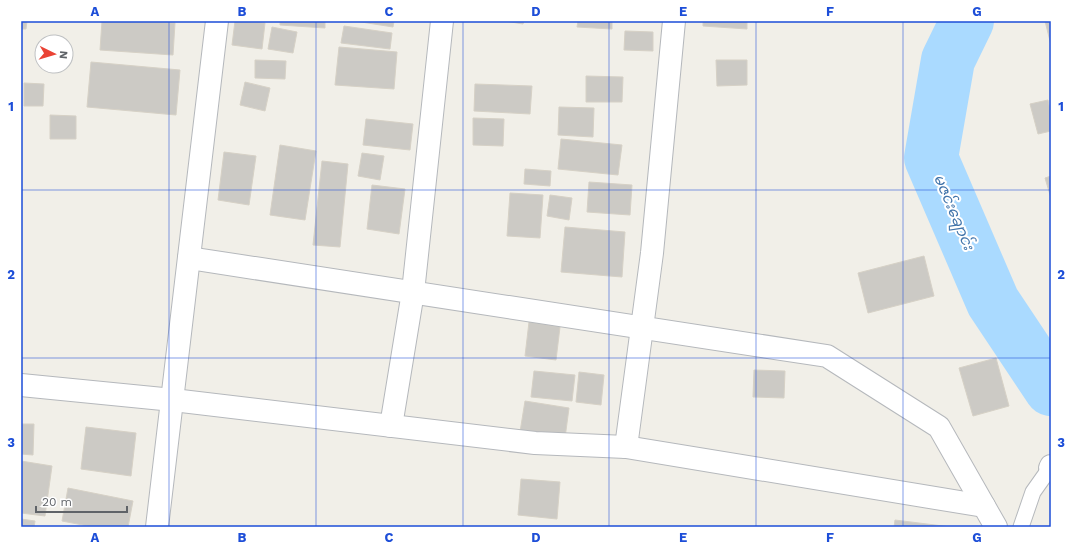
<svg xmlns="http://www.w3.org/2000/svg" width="1072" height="548" font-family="'Work Sans','Noto Sans Myanmar',sans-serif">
<rect width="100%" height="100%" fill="#f1efe8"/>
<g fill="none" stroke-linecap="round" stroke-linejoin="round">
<!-- river -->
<path stroke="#aadaff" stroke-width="54" d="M967 21 948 60 931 158 993 302 1051 389"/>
</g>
<!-- building -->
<g fill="#cccac5" stroke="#d6d1c6">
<path d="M21 21H27L26 29H21Z"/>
<path d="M102 21 175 23 173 55 100 50Z"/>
<path d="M235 21 265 23 262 49 232 45Z"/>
<path d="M280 21H325V28L280 25Z"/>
<path d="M355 21H394L393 27Z"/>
<path d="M505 21H524L523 24Z"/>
<path d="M578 21H612V29L577 27Z"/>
<path d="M703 21H747V29L703 26Z"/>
<path d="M1045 21H1051V45Z"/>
<path d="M344 26 392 33 390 49 341 43Z"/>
<path d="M272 27 297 32 293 53 268 49Z"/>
<path d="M625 31 653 32V51L624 50Z"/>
<path d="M339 47 397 52 394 89 335 85Z"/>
<path d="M255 60 286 61 285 79 255 78Z"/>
<path d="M716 60H747V85L717 86Z"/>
<path d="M91 62 180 70 176 115 87 107Z"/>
<path d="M586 76 623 77 622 102H586Z"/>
<path d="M245 82 270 88 265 111 240 105Z"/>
<path d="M24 83 44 84 43 106H24Z"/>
<path d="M475 84 532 86 530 114 474 111Z"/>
<path d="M1048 100 1051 115V131L1038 134 1030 104Z"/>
<path d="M559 107 594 108 593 137 558 135Z"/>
<path d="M50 115 76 116V139H50Z"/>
<path d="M473 118 504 119 503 146 473 145Z"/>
<path d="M366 119 413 124 410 150 363 145Z"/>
<path d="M561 139 622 145 618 175 558 169Z"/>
<path d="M280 145 316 151 305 220 270 215Z"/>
<path d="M224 152 256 156 249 205 218 200Z"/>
<path d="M362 153 384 156 380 180 358 176Z"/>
<path d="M322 161 348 164 340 247 313 245Z"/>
<path d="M525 169 551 171 550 186 524 184Z"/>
<path d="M1051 176V198L1045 178Z"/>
<path d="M589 182 632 185 630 215 587 212Z"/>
<path d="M372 185 405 189 399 234 367 229Z"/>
<path d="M510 193 543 195 540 238 507 236Z"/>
<path d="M550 195 572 198 569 220 547 216Z"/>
<path d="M565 227 625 232 622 277 561 272Z"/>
<path d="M924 256 934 296 868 313 858 273Z"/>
<path d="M529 322 560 327 556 360 525 356Z"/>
<path d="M996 358 1009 406 973 416 959 368Z"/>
<path d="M754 370 785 371 784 398 753 397Z"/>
<path d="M534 371 575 375 572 401 531 397Z"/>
<path d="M579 372 604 375 601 405 576 402Z"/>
<path d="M525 401 569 408 565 438 520 432Z"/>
<path d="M21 424H34L33 455 21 454Z"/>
<path d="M86 427 136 433 131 476 81 469Z"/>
<path d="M21 461 52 466 45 516 21 513Z"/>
<path d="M521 479 560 482 557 519 518 515Z"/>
<path d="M68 488 133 501 128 527H93L62 521Z"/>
<path d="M21 519 35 521 34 527H21Z"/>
<path d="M895 520 951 527H894Z"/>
</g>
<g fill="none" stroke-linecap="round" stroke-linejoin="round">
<defs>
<path id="lane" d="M1021 527 1033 492 1050 468"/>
<g id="street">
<path d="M189 258 827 356 939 427 996 527"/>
<path d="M21 385 173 400 535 443 626 447 984 506"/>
<path d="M391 426 413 292 442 21"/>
<path d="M626 447 652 253 674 21"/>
<path d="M1050 468 1051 466"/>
<path d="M157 527 217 21"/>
</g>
</defs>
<!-- lane casing -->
<use href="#lane" stroke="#b5b8bc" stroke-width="17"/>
<!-- street casing -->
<use href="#street" stroke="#b5b8bc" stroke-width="24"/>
<!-- lane -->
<use href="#lane" stroke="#fff" stroke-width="15"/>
<!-- street -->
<use href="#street" stroke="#fff" stroke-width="22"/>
</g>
<!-- grid -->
<path fill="none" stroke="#1d4ed8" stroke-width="1" stroke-opacity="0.55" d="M169 21V527M316 21V527M463 21V527M609 21V527M756 21V527M903 21V527M21 190H1051M21 358H1051"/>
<g text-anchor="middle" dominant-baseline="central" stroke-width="4" stroke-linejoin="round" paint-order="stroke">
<!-- water labels -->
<g font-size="15" font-style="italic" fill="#4174aa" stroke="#fff">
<text transform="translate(954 212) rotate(67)">မဇင်းချောင်း</text>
</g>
</g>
<!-- border -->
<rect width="1072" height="548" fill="none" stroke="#ffffff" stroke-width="44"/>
<!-- north arrow -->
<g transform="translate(54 54) rotate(95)"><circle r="19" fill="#ffffff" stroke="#bfc1c3"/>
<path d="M0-3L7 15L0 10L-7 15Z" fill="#ea4335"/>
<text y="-6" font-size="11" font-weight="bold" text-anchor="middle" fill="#5f6368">N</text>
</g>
<!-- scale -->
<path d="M36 506v6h91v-6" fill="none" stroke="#5f6368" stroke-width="2"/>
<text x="42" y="506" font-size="12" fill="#5f6368" stroke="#ffffff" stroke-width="3" paint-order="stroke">20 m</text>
<rect x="22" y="22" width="1028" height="504" fill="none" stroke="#1d4ed8" stroke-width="1.5"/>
<g font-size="13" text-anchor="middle" font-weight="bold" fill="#1d4ed8">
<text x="95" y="16">A</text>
<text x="242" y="16">B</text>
<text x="389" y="16">C</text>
<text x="536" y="16">D</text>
<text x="683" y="16">E</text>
<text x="830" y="16">F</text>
<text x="977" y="16">G</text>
<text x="11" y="111">1</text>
<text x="1061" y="111">1</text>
<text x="11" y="279">2</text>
<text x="1061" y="279">2</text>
<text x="11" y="447">3</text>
<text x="1061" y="447">3</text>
<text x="95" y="542">A</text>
<text x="242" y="542">B</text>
<text x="389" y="542">C</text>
<text x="536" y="542">D</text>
<text x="683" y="542">E</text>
<text x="830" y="542">F</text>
<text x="977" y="542">G</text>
</g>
</svg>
